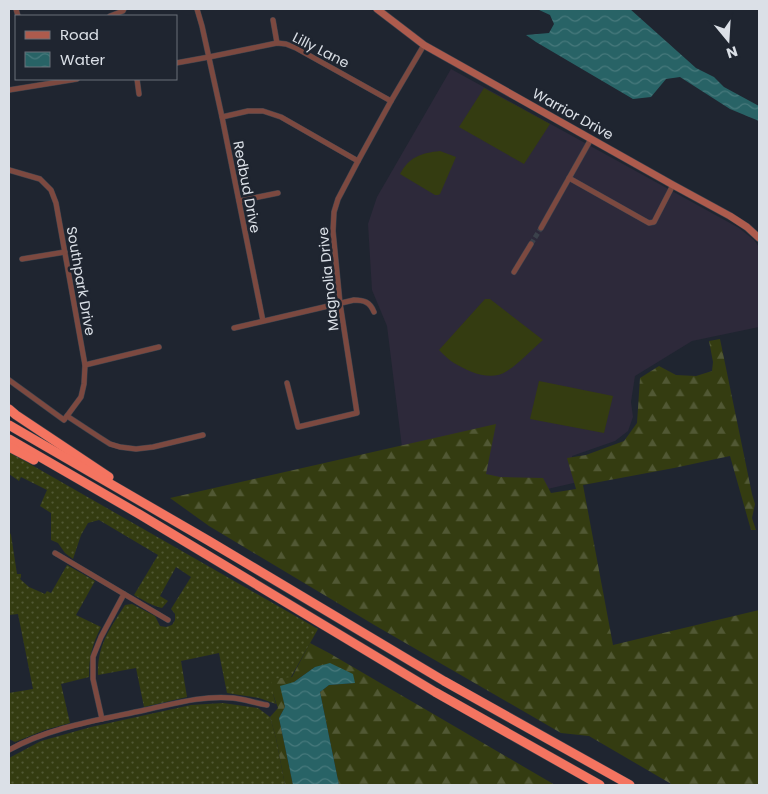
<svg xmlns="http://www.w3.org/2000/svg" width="768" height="794" font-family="Poppins,sans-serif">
<defs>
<pattern id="grass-dots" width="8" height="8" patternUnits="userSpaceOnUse" patternTransform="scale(1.25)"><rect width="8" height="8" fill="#343c11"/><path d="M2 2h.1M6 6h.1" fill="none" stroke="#515834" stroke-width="1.8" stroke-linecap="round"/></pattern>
<pattern id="forest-firs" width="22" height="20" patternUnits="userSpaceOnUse" patternTransform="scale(1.25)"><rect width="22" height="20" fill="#343c11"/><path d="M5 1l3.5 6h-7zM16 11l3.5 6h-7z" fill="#515834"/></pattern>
<pattern id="water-waves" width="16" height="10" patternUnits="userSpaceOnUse" patternTransform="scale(1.25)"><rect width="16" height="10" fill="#286366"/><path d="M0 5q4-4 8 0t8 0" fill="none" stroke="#47797c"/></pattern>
</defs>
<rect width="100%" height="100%" fill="#1f2530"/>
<!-- education -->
<path fill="#2d293a" d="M451 69 739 228 754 240 759 247V327L692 341 635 376 631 402 633 417 628 431 615 441 572 456 578 482 411 520 387 326 372 290 368 224 377 197Z"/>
<!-- grass -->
<g fill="url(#grass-dots)">
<path d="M9 452 318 629 291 677 273 694 276 704 259 698 227 693 219 653 181 661 187 697 144 707 136 668 98 675C97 645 110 629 125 605L132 604 155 616 160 626 166 627 172 625 175 620V614L171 609 191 577 176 567 160 596 168 601 162 608C152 606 143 600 134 595L158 555 99 520 88 523 81 535 73 559 65 553 58 543 51 540V513L40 506 47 490 21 477 19 481 9 474Z"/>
<path d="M9 531 11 535 17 574H21V577L20 579 29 587 45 594 47 591 51 593 67 565 95 581 76 615 101 627C92 645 89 657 89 677L61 684 70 723 45 730 15 742 9 739V693L33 689 18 614 9 615Z"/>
<path d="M223 703 258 708 270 717 276 738 285 785H9V758L41 741 91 727 191 705Z"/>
</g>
<!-- forest -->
<g fill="url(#forest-firs)">
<path d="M720 339 752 494 755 504 752 518 756 530H751L730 456 674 468 583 485 613 645 759 610V785H673L589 736 561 733 376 626 209 526 170 498 496 424 486 474 500 477 543 478 551 493 576 489 567 458 586 455 624 441 637 423 640 378 659 366 676 375 696 376 712 371 713 362 709 341Z"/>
<path d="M310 643 329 653 555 785H339L320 692 329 685 354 683 315 667 294 682 283 698 285 707 279 718 293 785H285L276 738 270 717 278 708 273 694 271 679 292 677Z"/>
</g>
<!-- pitch -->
<g fill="#343c11">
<path d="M484 88 550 124 524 164 459 127Z"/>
<path d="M440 151 456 157 440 194 438 195H435L400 174C409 157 421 153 440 151Z"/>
<path d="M485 299H490L543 340C531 350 520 363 507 371 491 382 469 372 454 363 449 360 444 355 439 350Z"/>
<path d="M539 381 613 396 604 433 530 419Z"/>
</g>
<!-- water -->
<g fill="url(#water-waves)">
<path d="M537 9H630L696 68 714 77 724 87 759 106V121L730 109 680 77 666 79 651 97 633 99 536 42 526 35 549 33 554 24 550 15Z"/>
<path d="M330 663 353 674 355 683 329 685 320 692 339 785H293L279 718 285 707 280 686 294 682 315 667Z"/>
</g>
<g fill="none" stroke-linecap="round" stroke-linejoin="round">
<!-- street-tunnel -->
<path stroke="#3b414b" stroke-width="5" stroke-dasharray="5 2.5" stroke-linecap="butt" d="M531 244 541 228"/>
<defs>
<g id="street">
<path d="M16 9 18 16"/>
<path d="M197 9 202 26 222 117 263 321"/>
<path d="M110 16 123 11 124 9"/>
<path d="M273 20 277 43"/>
<path d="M176 63 209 57 277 43 286 44 296 48 391 101"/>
<path d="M137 79 139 94"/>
<path d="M9 90 77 79"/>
<path d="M222 117 248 111H263L281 117 358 161"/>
<path d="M9 170 40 179 51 190 56 203 85 365 84 384 81 397 64 420 9 380"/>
<path d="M569 178 649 223 654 222 673 185"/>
<path d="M239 201 278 193"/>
<path d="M541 228 591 139"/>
<path d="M22 259 65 252"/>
<path d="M514 272 531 244"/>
<path d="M234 328 354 300C364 300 370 302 374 312"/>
<path d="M85 365 159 347"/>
<path d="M287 383 298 427 357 413 340 303 333 231 334 212 338 199 358 161 391 101 424 45"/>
<path d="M67 416 99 437 110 444 120 447 136 449 153 447 203 435"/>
<path d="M55 553 168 620"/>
<path d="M102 719 93 679V657L101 637 124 594"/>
<path d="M9 750C50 727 99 720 145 710 173 704 203 695 233 698 244 699 255 703 267 705"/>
</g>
<path id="secondary" d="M377 9 424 45 673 185 730 216 747 227 759 238"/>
<g id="highway">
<path d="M9 409 16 415 109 477"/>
<path d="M9 425 209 541 444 681 630 785"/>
<path d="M9 439 139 514 435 692 600 785"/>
<path d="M9 447 34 460"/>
</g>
</defs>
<!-- street casing -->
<use href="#street" stroke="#3d434d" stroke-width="6"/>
<!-- secondary casing -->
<use href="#secondary" stroke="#3d434d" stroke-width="8"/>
<!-- highway casing -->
<use href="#highway" stroke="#3d434d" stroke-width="10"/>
<!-- street -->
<use href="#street" stroke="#7c4940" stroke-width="5"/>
<!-- secondary -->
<use href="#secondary" stroke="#ad5b4d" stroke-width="7"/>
<!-- highway -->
<use href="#highway" stroke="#f47460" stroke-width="9"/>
</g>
<g text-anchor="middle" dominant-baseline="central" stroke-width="5" stroke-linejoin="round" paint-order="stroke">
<!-- street labels -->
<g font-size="14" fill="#dbe0e7" stroke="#1f2530">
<text transform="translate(321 50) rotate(27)">Lilly Lane</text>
<text transform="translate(573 114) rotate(29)">Warrior Drive</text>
<text transform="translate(247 187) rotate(79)">Redbud Drive</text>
<text transform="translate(328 279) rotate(-96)">Magnolia Drive</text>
<text transform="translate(81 281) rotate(80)">Southpark Drive</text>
</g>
</g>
<!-- border -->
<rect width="768" height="794" fill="none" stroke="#dbe0e7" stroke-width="20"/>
<!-- legend -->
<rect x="15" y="15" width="162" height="65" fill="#1f2530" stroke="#6a7079"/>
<rect x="25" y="31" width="25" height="8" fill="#ad5b4d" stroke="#6a7079"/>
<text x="60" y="40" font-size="15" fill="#dbe0e7">Road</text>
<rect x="25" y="52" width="25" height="15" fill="url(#water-waves)" stroke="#6a7079"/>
<text x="60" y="65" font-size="15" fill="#dbe0e7">Water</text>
<!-- north arrow -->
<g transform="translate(728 40) rotate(162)" stroke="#1f2530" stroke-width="4" paint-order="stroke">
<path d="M0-4L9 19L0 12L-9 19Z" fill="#dbe0e7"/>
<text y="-8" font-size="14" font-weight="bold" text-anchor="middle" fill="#dbe0e7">N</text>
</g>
</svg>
